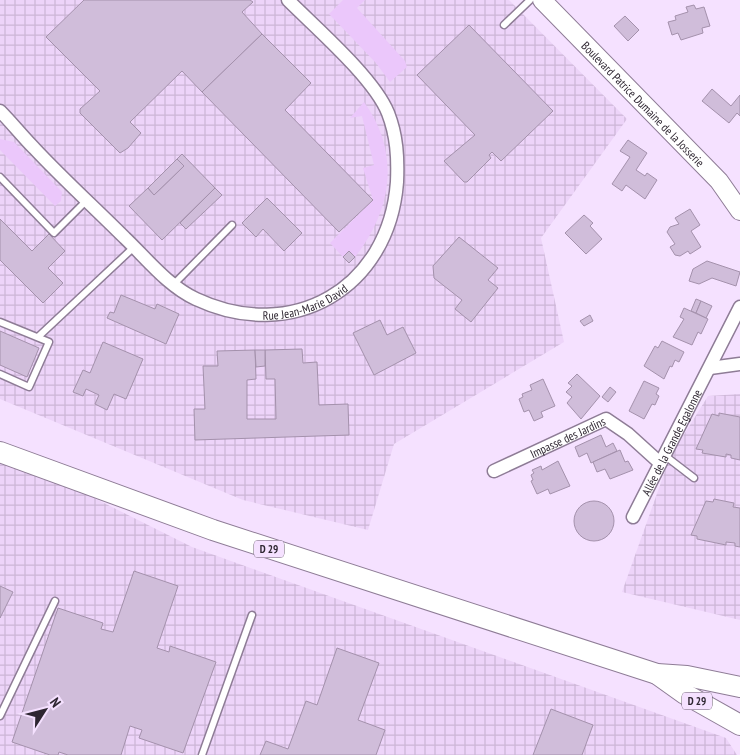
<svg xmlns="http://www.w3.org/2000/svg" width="740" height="755" font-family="'PT Sans Narrow',sans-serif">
<defs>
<pattern id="industrial-grid" width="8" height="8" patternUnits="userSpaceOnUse" patternTransform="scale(1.25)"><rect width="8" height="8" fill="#edd4f9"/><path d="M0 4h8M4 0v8" fill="none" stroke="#ccb6d6"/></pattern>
</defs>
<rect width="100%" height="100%" fill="#f5e1ff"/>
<!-- industrial -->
<g fill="url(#industrial-grid)">
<path d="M0 0H509L627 119 541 238 564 342 394 444 368 530 243 500 0 399Z"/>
<path d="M740 394V620L622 592 670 457 708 396Z"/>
<path d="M0 451 192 547 726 738 737 755H0Z"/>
</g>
<!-- grass -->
<g fill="#ebc7fb">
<path d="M343 0H365L357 8 405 61 407 67 390 82 376 63 329 14Z"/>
<path d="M364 102C401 153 392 210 355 257L349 251 343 257 330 243 373 200 363 168 374 165 362 116 350 118Z"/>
<path d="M0 139 14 142 62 192 61 201 55 206 0 150Z"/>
</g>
<!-- building -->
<g fill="#d0bdda" stroke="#a491ac">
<path d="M84 0H250L253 2 242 12 262 34 202 92 182 71 130 122 141 133 128 148 120 153 80 113V109L100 91 46 37Z"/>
<path d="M694 5 696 9 704 7 710 26 702 28 703 33 681 40 678 33 672 35 668 22 676 20 675 16 688 12 686 7Z"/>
<path d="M625 16 639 30 628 41 614 26Z"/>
<path d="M469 25 553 111 501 161 492 152 489 155 491 158 467 182H464L444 161 475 135 417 75Z"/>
<path d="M262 34 311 83 285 110 373 200 339 232 202 92Z"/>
<path d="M712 89 731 106 740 95V116L737 113 729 123 702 101Z"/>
<path d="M628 140 647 153 636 170 645 176 647 173 657 180 645 199 626 185 622 191 612 184 630 157 620 151Z"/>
<path d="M182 154 215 188 162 240 129 206 148 188 154 195 184 166 177 159Z"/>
<path d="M177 159 184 166 154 195 148 188Z"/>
<path d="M215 188 222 195 186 229 180 223Z"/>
<path d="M267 198 302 233 284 251 263 229 256 237 242 223Z"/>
<path d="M690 209 700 225 691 231 701 247 690 254 688 251 680 256 675 255 670 247 675 244 667 232 670 227 679 224 675 218Z"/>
<path d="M584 215 593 223 590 226 602 239 586 254 565 233Z"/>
<path d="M0 219 32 251 49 234 65 251 48 268 63 283 43 303 0 260Z"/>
<path d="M459 237 498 268 488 280 498 288 471 322 455 309 462 300 434 278 433 266Z"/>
<path d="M349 251 355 257 349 263 343 257Z"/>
<path d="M707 261 740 272 736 286 712 278 699 284 689 281 693 269Z"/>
<path d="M121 295 155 309 157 304 179 314 166 344 107 318 110 312 114 313Z"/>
<path d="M696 299 701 301 696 313 691 311Z"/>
<path d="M701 301 712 306 706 318 696 313Z"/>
<path d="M684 308 708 319 701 334 698 332 692 345 673 337 684 319 680 317Z"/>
<path d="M590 315 593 321 584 326 580 321Z"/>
<path d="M380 320 387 335 403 327 416 353 374 375 353 333Z"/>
<path d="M0 331 39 348 27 377 0 365Z"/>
<path d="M662 341 684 352 679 362 675 360 672 367 670 366 664 379 644 366 655 346 658 348Z"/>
<path d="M103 342 143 359 126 399 114 394 107 410 95 404 99 395 86 389 83 396 73 392 83 370 90 373Z"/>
<path d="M302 349 303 363 317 362 319 405 348 404 349 435 195 440 194 409H205L203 366H218L217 351 255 350 256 379 247 380V419H276L275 379H266L265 350Z"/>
<path d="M255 350H265V366L256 367Z"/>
<path d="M577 374 600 396 581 419 567 403 572 397 566 392 572 386 568 383Z"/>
<path d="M543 379 555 406 541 412 543 417 534 421 529 410 524 412 519 399 523 397 522 394 532 390 530 385Z"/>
<path d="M644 381 659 388 656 394 659 396 655 405 652 404 644 419 629 411Z"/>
<path d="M610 387 616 392 608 402 602 397Z"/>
<path d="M719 413 740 417V460L731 458V455L726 454V457L702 453 703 450 696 449 712 414 719 416Z"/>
<path d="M601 435 606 447 613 443 617 451 591 463 587 453 579 457 575 447Z"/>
<path d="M620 450 625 462 628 461 633 470 610 479 605 469 597 472 593 462Z"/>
<path d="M558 461 570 486 550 494 548 489 537 494 531 481 533 480 531 475 534 473 532 470 541 466 542 470Z"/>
<path d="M714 499 734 503 733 507 740 508V547L735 546V543L726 542V545L697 539V536L691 535 706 501 713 502Z"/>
<circle cx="594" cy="521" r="20"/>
<path d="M134 571 178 586 157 648 169 652 170 646 216 662 183 753 139 738 142 730 130 726 121 755H68L59 752 58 755H50L12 742 58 608 103 623 101 629 113 632Z"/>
<path d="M0 586 13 592 0 618Z"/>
<path d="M337 648 379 663 358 720 385 730 376 755H260L266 741 288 749 306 701 317 705Z"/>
<path d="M551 709 593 725 582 755H533Z"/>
</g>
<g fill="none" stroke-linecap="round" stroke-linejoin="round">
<defs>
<g id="lane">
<path d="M504 25 530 0"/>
<path d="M0 177 54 233 87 200"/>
<path d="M174 284 232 225"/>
<path d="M0 322 49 342 29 387 0 374"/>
<path d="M38 337 134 247"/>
<path d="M664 455 694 478"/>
<path d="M0 716 55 601"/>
<path d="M202 755 252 615"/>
</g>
<g id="street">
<path id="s1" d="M0 111C12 123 22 136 34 148 63 179 95 208 125 238 147 259 168 286 196 299 292 344 389 289 397 182 398 158 397 136 388 113 374 78 316 28 288 0"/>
<path d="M710 368 740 364"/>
<path id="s2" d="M494 471 606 419 628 434 660 463"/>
<path id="s3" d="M633 517 740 307"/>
</g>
<g id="secondary">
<path id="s4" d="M542 0 719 181 740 211"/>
</g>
<g id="primary">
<path d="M0 452 213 530 657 674 687 676 740 687"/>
<path d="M657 674 685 694 740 725"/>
</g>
</defs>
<!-- lane casing -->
<use href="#lane" stroke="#8e7c96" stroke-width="9"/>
<!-- street casing -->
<use href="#street" stroke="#8e7c96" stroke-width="15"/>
<!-- secondary casing -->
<use href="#secondary" stroke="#8e7c96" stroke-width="20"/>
<!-- primary casing -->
<use href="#primary" stroke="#8e7c96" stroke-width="22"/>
<!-- lane -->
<use href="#lane" stroke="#fff" stroke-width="6"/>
<!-- street -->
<use href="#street" stroke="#fff" stroke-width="12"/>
<!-- secondary -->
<use href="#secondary" stroke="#fff" stroke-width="18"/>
<!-- primary -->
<use href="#primary" stroke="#fff" stroke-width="20"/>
</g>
<g text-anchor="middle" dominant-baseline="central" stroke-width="5" stroke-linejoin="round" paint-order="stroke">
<!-- shield labels -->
<g fill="#f5e1ff" stroke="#6a5e6f" stroke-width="1">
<rect x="254" y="540.5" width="30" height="17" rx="4"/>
<rect x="682" y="692.5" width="30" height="17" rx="4"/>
</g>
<g font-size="11" font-weight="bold" fill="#2e2631">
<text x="269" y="549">D 29</text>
<text x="697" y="701">D 29</text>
</g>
<!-- street labels -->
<g font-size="12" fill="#2e2631" stroke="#f5e1ff">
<text stroke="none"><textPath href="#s4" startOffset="145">Boulevard Patrice Dumaine de la Josserie</textPath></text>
<text stroke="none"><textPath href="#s1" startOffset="386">Rue Jean-Marie David</textPath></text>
<text stroke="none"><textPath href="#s2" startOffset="81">Impasse des Jardins</textPath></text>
<text stroke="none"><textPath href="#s3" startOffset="84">Allée de la Grande Egalonne</textPath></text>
</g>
</g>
<!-- north arrow -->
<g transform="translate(45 710) rotate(54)" stroke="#f5e1ff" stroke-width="4" paint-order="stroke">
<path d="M0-4L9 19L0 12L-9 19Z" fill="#2e2631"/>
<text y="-8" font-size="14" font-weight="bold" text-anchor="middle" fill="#2e2631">N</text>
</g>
</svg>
